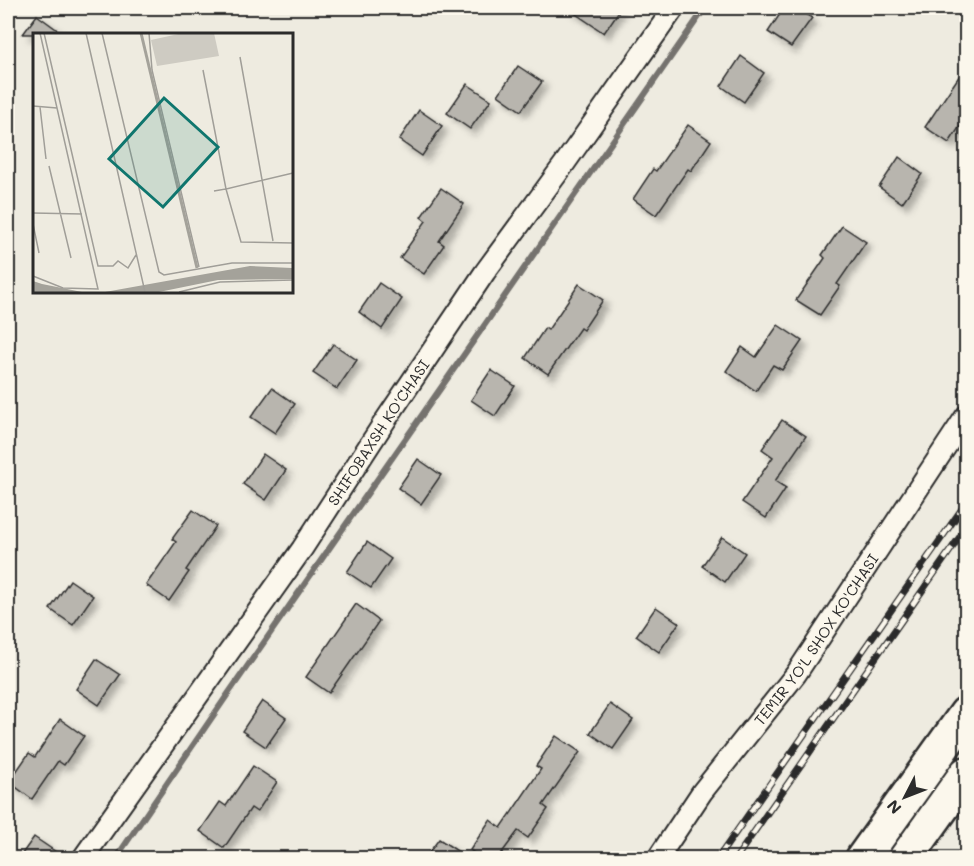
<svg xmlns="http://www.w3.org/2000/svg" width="974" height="866" font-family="Mali,sans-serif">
<defs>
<filter id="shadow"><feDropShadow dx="5.5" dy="5.5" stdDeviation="3" flood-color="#0004"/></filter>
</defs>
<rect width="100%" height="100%" fill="#eeebe0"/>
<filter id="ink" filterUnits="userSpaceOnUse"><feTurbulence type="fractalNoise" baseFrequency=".0167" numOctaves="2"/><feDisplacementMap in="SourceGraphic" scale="12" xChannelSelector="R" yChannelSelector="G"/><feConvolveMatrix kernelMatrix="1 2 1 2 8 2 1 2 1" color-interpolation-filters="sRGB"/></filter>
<g filter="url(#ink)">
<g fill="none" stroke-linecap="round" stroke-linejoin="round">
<!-- stream -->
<path stroke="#74726e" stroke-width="6" d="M116 858 228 694 705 8"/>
</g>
<!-- building -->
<g fill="#b8b5ae" stroke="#2b2b2b" stroke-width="1.5" filter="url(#shadow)">
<path d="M567 8H621L604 33Z"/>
<path d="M784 8H796L812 18 791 47 768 32Z"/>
<path d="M37 15 63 34H23Z"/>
<path d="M741 56 764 73 744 102 721 86Z"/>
<path d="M518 66 542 82 521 111 498 95Z"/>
<path d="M966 66V117L949 143 925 127Z"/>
<path d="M467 84 491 100 470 129 447 113Z"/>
<path d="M419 110 442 126 422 156 399 140Z"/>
<path d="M688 125 711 141 691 171 688 169 656 215 633 199 653 169 656 171Z"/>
<path d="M899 157 922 174 902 203 879 187Z"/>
<path d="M441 188 464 204 439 241 444 245 424 274 400 258 426 221 421 217Z"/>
<path d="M842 226 866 242 837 284 840 286 820 315 796 300 825 258 822 255Z"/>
<path d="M379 283 402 299 382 329 359 312Z"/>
<path d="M579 284 603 300 583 330 580 328 548 374 525 358 545 328 548 330Z"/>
<path d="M778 325 802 341 782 370 773 365 756 391 726 371 742 347 756 357Z"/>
<path d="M333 344 357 360 337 389 313 373Z"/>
<path d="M491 370 515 386 495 416 471 400Z"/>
<path d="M272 388 295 404 275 433 251 417Z"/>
<path d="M782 420 806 436 775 481 786 488 766 518 742 502 773 457 762 449Z"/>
<path d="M263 454 286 470 266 500 243 484Z"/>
<path d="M418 459 441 475 421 504 398 488Z"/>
<path d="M193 510 216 526 186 570 189 572 169 601 146 585 176 542 172 539Z"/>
<path d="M722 537 745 553 725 582 702 566Z"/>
<path d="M367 542 391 559 371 588 347 572Z"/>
<path d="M70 580 93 596 73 625 50 609Z"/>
<path d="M356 604 379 621 329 693 306 677Z"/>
<path d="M656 607 679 623 659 652 636 636Z"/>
<path d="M96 659 120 675 99 705 76 689Z"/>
<path d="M262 701 286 718 266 747 242 731Z"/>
<path d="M610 704 633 720 613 749 590 733Z"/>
<path d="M60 719 84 736 64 765 58 761 32 799 9 782 29 753 35 757Z"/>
<path d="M556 736 580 752 543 805 548 809 528 838 518 831 498 858H482L470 850 490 820 501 828 541 769 536 766Z"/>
<path d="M253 766 277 782 257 812 251 808 224 848 200 831 220 802 226 806Z"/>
<path d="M34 837 65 858H19Z"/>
<path d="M439 839 468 858H425Z"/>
</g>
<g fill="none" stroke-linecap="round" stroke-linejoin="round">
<defs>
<g id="street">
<path id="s1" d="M83 858 302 549 385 421 485 272 565 163 674 8"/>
<path id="s2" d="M658 858 702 792 796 674 966 416"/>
</g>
<g id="highway">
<path d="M863 858 966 714"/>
<path d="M906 858 966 774"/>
</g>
</defs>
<!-- street casing -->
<use href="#street" stroke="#2b2b2b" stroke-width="24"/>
<!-- highway casing -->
<use href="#highway" stroke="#2b2b2b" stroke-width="38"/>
<!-- street -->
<use href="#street" stroke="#fbf7ec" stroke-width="20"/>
<!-- highway -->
<use href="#highway" stroke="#fbf7ec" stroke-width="33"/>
<defs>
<g id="rail">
<path d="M718 858 966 503"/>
<path d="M736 858 966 528"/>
</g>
</defs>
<!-- rail casing -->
<use href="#rail" stroke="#2b2b2b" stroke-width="7"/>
<!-- rail -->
<use href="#rail" stroke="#fbf7ec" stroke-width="4.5" stroke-dasharray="14" stroke-linecap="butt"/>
</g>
</g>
<g text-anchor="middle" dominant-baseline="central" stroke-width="5" stroke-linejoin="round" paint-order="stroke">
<!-- street labels -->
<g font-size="15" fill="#2b2b2b" stroke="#fbf7ec">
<text stroke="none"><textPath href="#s1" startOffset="518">SHIFOBAXSH KO'CHASI</textPath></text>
<text stroke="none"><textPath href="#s2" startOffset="270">TEMIR YO'L SHOX KO'CHASI</textPath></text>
</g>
</g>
<!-- overview -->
<g transform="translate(33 33)">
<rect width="260" height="260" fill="#eeebe0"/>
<path d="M150 0H181L186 23 124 33 118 7Z" fill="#cecbc2"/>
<path d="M217 233 259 235V246L185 247 126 259H72ZM0 248 9 251 49 259H0Z" fill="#a4a29a"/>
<path fill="none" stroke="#a4a29a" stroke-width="3" d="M108 0 164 235"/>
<path fill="none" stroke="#a09e98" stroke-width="1.5" d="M11 0 65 233H80L85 228 95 235 103 222M53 0 112 259M69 0 126 239 131 242 199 230H260M116 0 119 37 166 234M207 24 240 208M170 37 193 156 181 158M0 73 24 75M7 74 13 126M16 133 38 225M260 140 193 156 208 209 260 210M0 180 49 181M0 191 6 220M0 243 30 255 65 256 7 0M146 259 187 249 260 247"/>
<path fill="#0f766e" fill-opacity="0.15" stroke="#0f766e" stroke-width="3" d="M131 65 185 114 130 174 76 126Z"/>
<rect width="260" height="260" fill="none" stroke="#2b2b2b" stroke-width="3"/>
</g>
<!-- margin -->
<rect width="974" height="866" fill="none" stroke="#fbf7ec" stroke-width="30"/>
<rect x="15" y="15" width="944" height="836" fill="none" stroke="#2b2b2b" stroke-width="2" filter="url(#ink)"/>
<!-- north arrow -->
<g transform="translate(905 797) rotate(228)" stroke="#fbf7ec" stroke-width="4.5" paint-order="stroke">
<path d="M0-4.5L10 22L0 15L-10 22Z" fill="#2b2b2b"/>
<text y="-9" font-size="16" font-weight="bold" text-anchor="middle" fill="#2b2b2b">N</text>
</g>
</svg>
